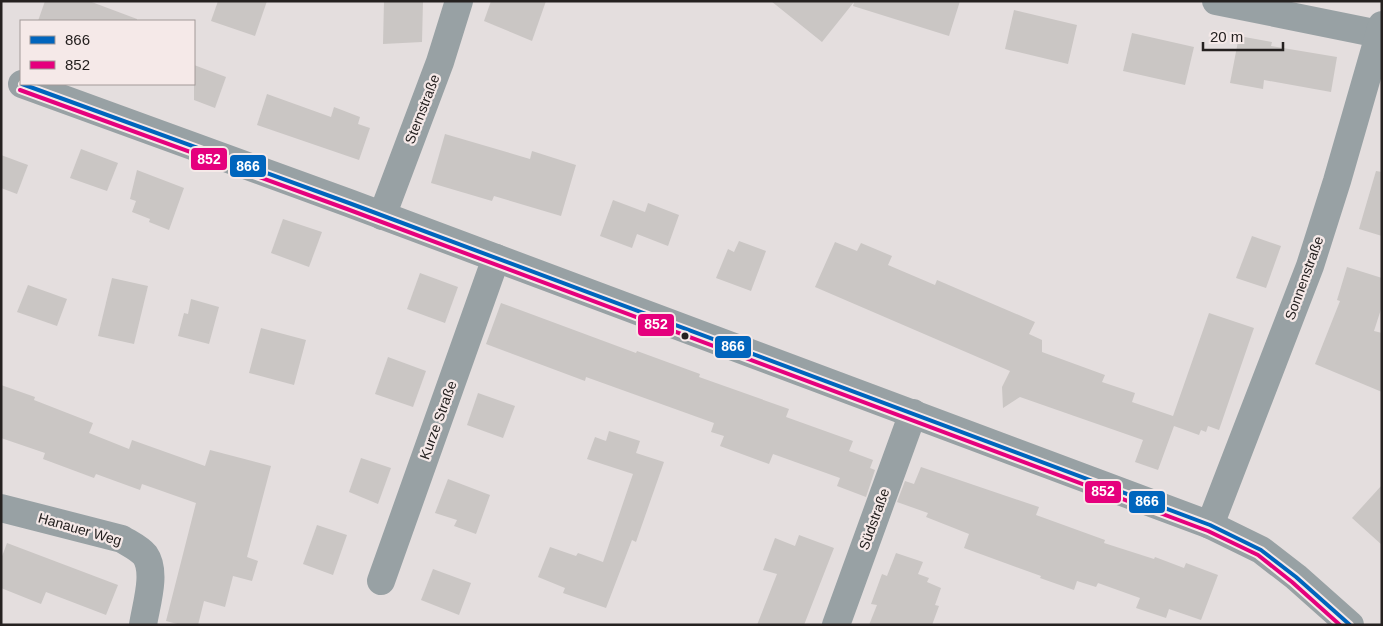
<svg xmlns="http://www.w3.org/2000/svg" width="1383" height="626" font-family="Arial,sans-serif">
<rect width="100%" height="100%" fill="#e4dede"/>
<!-- building -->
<g fill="#cac6c4">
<path d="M45 1H89L137 19V21H38Z"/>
<path d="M218 1H267L255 36 211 21Z"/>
<path d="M384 1H423L422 42 383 44Z"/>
<path d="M491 1H546L532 41 484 21Z"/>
<path d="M771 1H960L949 36 853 6 854 2 822 42Z"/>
<path d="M1014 10 1077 25 1068 64 1005 49Z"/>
<path d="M1132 33 1194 47 1185 85 1123 71Z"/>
<path d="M1239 36 1272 42 1271 46 1337 57 1331 92 1264 80 1263 89 1230 83Z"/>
<path d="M194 65 226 77 215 108 194 100Z"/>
<path d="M267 94 331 117 334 107 360 117 358 124 370 128 359 160 257 125Z"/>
<path d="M445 134 530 159 532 151 576 165 561 216 494 196 492 201 431 183Z"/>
<path d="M81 149 118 163 107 191 70 178Z"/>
<path d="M1 155 28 165 17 194 1 188Z"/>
<path d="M137 170 184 188 169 230 149 222 150 219 132 212 136 201 130 199Z"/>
<path d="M1376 171 1382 172V236L1359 229Z"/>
<path d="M613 200 645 212 648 203 679 215 668 246 637 234 632 248 600 236Z"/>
<path d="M283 219 322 232 309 267 271 253Z"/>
<path d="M1252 236 1281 246 1266 288 1236 278Z"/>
<path d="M739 241 766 251 751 291 716 278 728 249 734 252Z"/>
<path d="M835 242 857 251 861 243 892 256 888 265 935 285 937 280 1035 322 1029 334 1042 340V352L1105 375 1102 382 1135 393 1132 402 1173 416 1209 313 1254 328 1219 430 1208 426 1206 432 1201 430 1199 435 1174 426 1158 470 1135 462 1143 440 1020 397 1003 408 1002 387 1010 371 815 287Z"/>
<path d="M1347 267 1382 278V306L1374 331 1382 333V392L1315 364 1340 301 1337 300Z"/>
<path d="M420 273 458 287 445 323 407 309Z"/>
<path d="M112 278 148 286 134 344 98 336Z"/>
<path d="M28 285 67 299 57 326 17 312Z"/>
<path d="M191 299 219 307 209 344 178 336 184 313 188 314Z"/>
<path d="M501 303 636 353 637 351 700 374 699 377 789 409 786 417 853 441 849 451 873 460 870 468 875 470 866 497 837 486 840 478 773 454 769 464 720 446 724 436 711 432 714 423 586 377 585 381 486 344Z"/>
<path d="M261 328 306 340 294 385 249 373Z"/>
<path d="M388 357 426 371 413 407 375 394Z"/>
<path d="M1 385 35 397 34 400 93 423 89 433 129 449 132 440 205 466 210 450 271 466 247 557 258 561 252 581 233 576 225 607 204 601 198 625H181L166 621 196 503 142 484 140 490 96 474 94 478 43 459 45 453 1 438Z"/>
<path d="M478 393 515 406 503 438 467 425Z"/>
<path d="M609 431 640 441 636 453 664 462 636 542 632 540 606 608 563 593 565 588 538 577 550 547 576 556 578 553 603 562 633 474 587 459 595 437 606 441Z"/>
<path d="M361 458 391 468 378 504 349 492Z"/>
<path d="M921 467 1039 507 1036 515 1105 540 1104 543 1154 559 1155 557 1184 568 1186 563 1218 575 1201 620 1169 609 1166 618 1136 608 1140 598 1098 583 1096 587 1077 581 1074 590 1040 578 1041 576 964 548 969 534 926 517 928 513 897 502 905 481 914 484Z"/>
<path d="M448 479 490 495 476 534 454 526 457 520 435 513Z"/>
<path d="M1382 485V545L1352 518Z"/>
<path d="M317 525 347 535 333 575 303 564Z"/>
<path d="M799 535 834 548 804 625H757L777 574 763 570 775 538 795 546Z"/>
<path d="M7 543 118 585 106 615 46 592 41 604 1 588V559Z"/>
<path d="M896 553 923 562 918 574 929 578 927 582 941 588 935 605 939 606 932 625H869L877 605 871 604 882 574 887 576Z"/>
<path d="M433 569 471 583 459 615 421 600Z"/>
</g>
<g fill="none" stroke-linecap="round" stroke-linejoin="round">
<!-- minor -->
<g stroke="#98a1a4" stroke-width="28">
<path d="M1216 1 1379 34"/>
<path d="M22 84 349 203 1210 525 1261 550 1296 577 1350 625"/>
<path d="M382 216 440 62 459 1"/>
<path d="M1 508 122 539C130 544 139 548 145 555 157 572 146 605 143 625"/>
<path d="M1210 525 1310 266 1337 181 1382 25"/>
<path d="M381 581 496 258"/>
<path d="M836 625 913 413"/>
</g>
<defs>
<path id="bus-1" d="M22 84 349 203 1210 525 1261 550 1296 577 1350 625"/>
<path id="bus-2" d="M20 90 347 209 1208 531 1258 555 1292 582 1340 625"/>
</defs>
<!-- bus-1 casing -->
<use href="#bus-1" stroke="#f5e9e8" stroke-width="8"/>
<!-- bus-2 casing -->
<use href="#bus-2" stroke="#f5e9e8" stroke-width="8"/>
<!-- bus-1 -->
<use href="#bus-1" stroke="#0065bd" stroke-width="4"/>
<!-- bus-2 -->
<use href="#bus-2" stroke="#e5007d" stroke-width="4"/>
</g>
<!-- markers -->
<circle fill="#252120" stroke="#f5e9e8" stroke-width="2" cx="685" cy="336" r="4.5"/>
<g text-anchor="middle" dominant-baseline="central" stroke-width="4.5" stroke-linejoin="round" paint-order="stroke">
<!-- street labels -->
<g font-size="14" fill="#252120" stroke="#f5e9e8">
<text transform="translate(422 109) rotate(-69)">Sternstraße</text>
<text transform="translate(1304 278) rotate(-70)">Sonnenstraße</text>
<text transform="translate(438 420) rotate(-70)">Kurze Straße</text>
<text transform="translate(874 519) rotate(-70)">Südstraße</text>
<text transform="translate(80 529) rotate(16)">Hanauer Weg</text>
</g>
</g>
<g stroke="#f5e9e8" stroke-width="2">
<rect x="190" y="147" width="38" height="24" rx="5" fill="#e5007d"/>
<rect x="229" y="154" width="38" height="24" rx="5" fill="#0065bd"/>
<rect x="637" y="313" width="38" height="24" rx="5" fill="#e5007d"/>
<rect x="714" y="335" width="38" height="24" rx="5" fill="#0065bd"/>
<rect x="1084" y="480" width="38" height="24" rx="5" fill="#e5007d"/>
<rect x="1128" y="490" width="38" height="24" rx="5" fill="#0065bd"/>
</g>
<g font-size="14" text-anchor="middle" font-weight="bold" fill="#fff">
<text x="209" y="164">852</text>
<text x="248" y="171">866</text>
<text x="656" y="329">852</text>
<text x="733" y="351">866</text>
<text x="1103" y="496">852</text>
<text x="1147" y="506">866</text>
</g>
<!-- border -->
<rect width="1383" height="626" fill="none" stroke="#252120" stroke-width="5"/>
<!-- legend -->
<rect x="20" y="20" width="175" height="65" fill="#f5e9e8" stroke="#a29998"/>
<rect x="30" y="36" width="25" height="8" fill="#0065bd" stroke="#a29998"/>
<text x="65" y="45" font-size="15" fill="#252120">866</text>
<rect x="30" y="61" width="25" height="8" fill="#e5007d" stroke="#a29998"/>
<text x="65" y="70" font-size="15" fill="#252120">852</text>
<!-- scale -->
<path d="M1203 42v8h80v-8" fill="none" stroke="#252120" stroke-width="2.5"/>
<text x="1210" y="42" font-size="15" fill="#252120" stroke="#f5e9e8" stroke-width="4" paint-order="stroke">20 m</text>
</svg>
